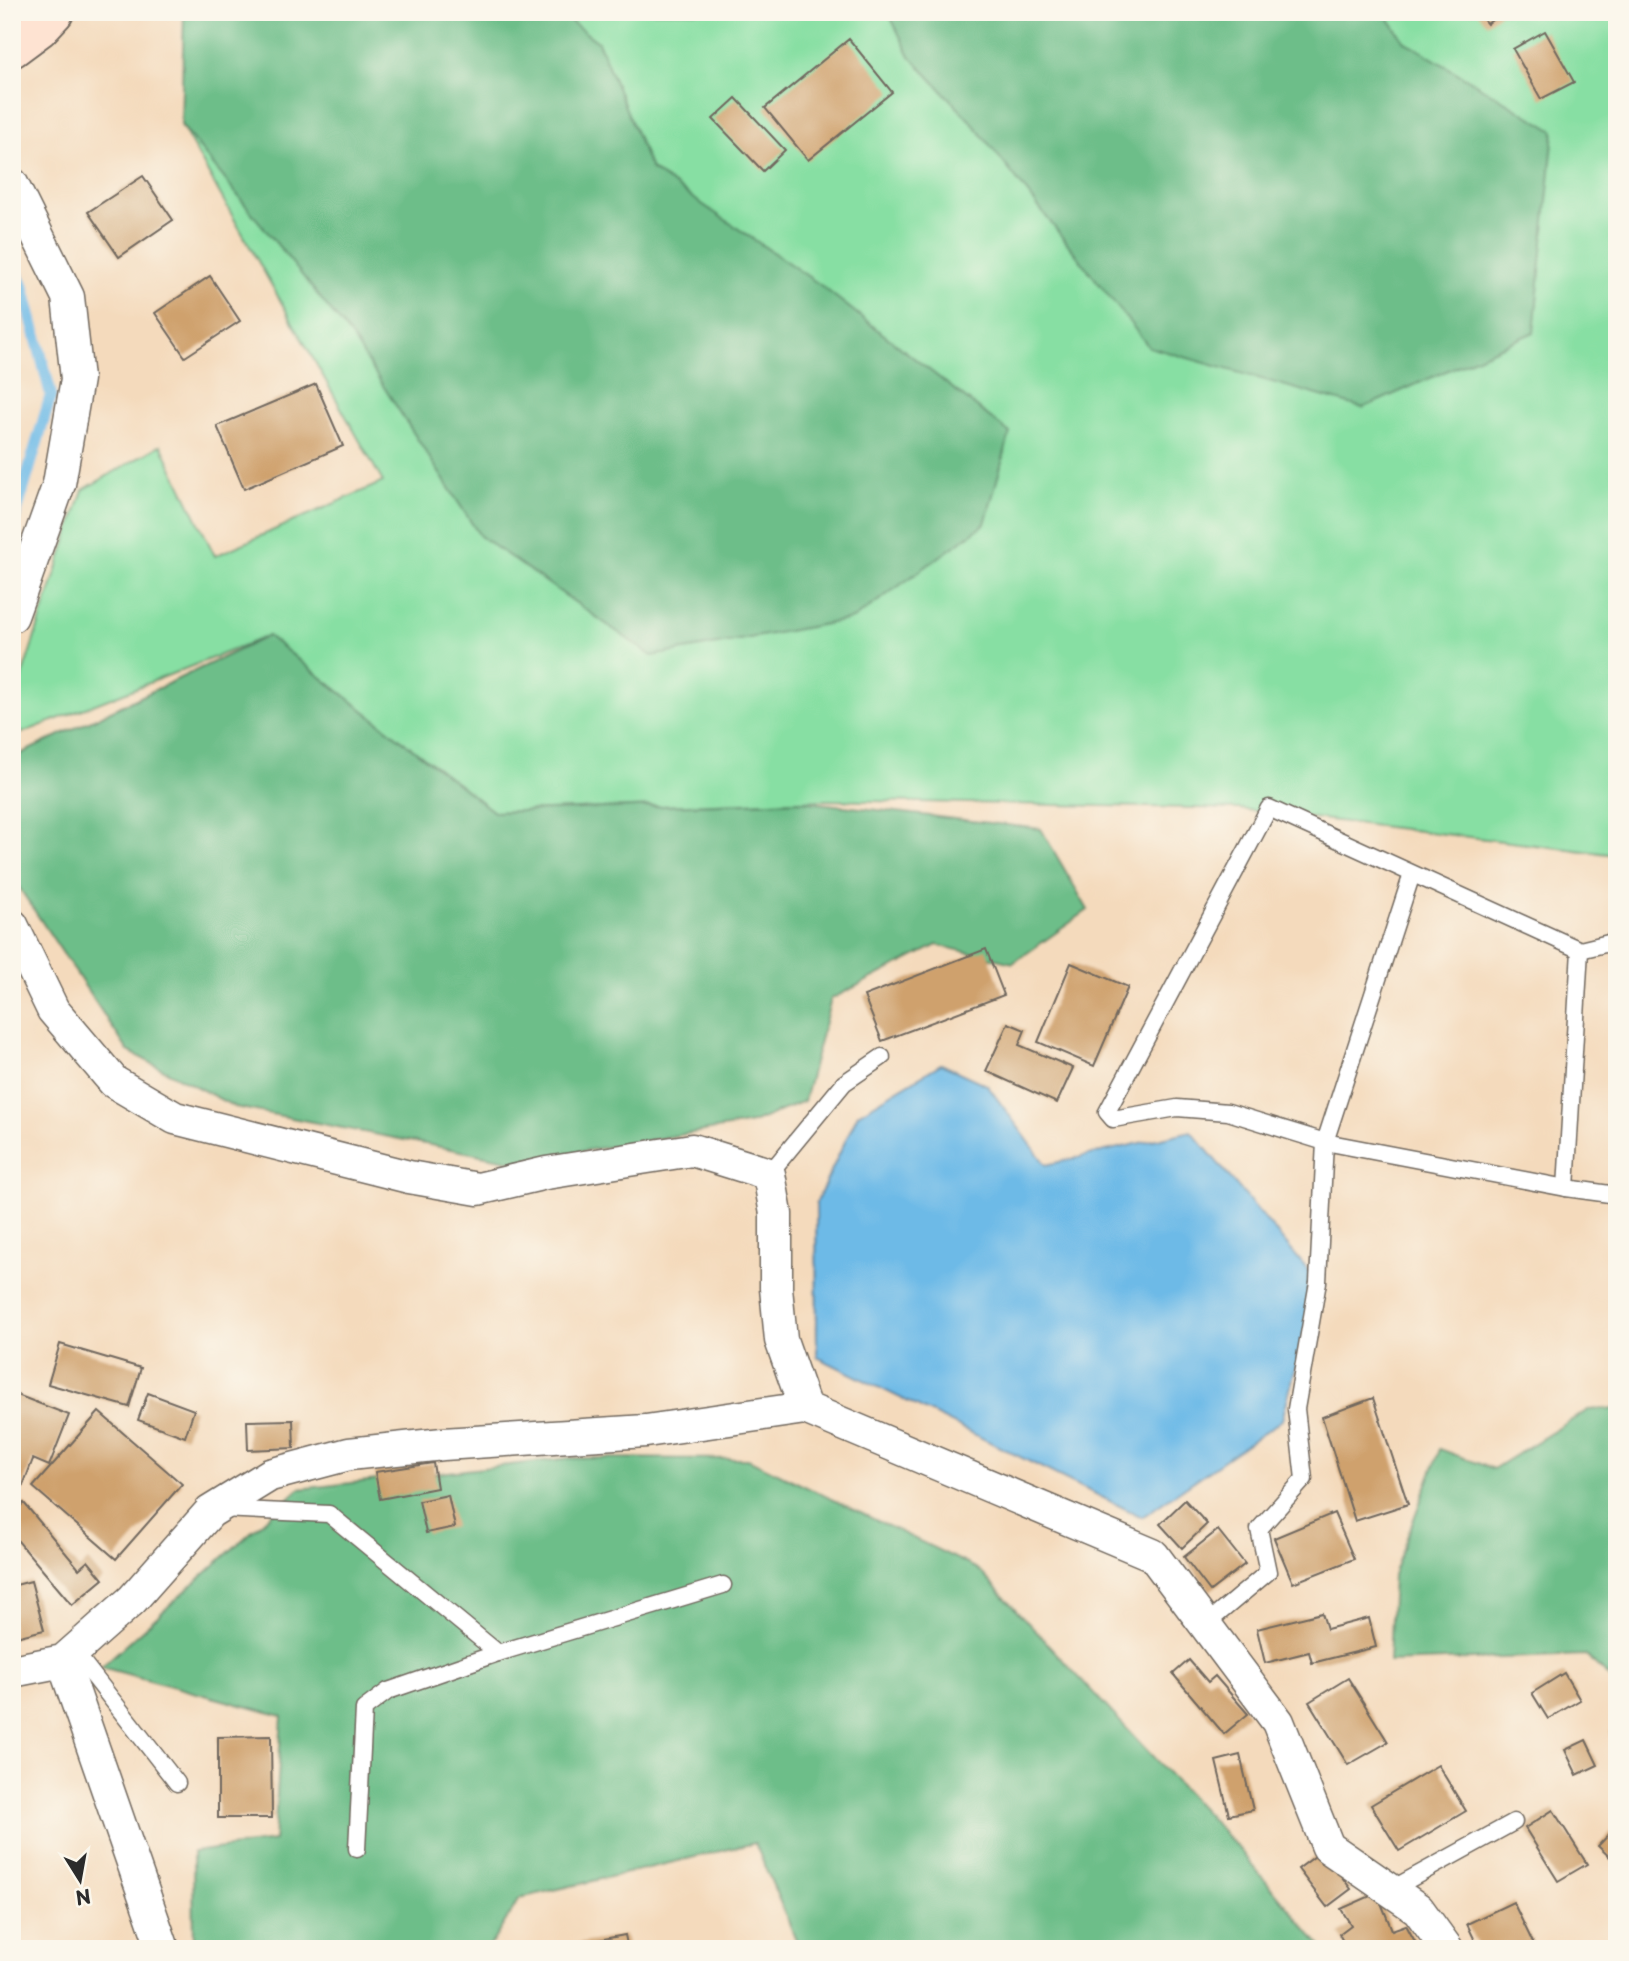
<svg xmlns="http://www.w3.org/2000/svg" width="1629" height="1961" font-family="'Playpen Sans',sans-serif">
<rect width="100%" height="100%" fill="#fbf7ec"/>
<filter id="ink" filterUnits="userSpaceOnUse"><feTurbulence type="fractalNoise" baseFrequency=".0143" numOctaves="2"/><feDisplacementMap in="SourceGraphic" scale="14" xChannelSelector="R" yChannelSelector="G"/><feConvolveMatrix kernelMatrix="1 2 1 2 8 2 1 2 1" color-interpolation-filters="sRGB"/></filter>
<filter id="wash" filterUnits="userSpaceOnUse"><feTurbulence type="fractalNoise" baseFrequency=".00686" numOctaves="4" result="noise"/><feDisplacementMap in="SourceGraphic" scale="28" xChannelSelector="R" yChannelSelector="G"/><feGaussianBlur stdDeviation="1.57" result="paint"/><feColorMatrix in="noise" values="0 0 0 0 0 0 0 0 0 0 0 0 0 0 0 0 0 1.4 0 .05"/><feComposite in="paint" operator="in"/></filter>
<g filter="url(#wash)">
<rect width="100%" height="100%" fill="#f4dabc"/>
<!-- green -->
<path fill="#87dfa3" stroke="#598567" stroke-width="2" d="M194 12H1617V855L1239 809 825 800 494 812 268 636 12 737V707L83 490 161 445 215 556 383 482 181 125Z"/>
<!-- forest -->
<g fill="#6dbe89" stroke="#4c745a" stroke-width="2">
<path d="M184 12H558L598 42 651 169 819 284 1010 433 985 524 853 619 652 656 480 536 351 336 181 125Z"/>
<path d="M888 12H1384L1404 41 1554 131 1534 332 1363 408 1149 347 973 124 910 56Z"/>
<path d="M268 636 494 812 801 801 1041 829 1088 910 1013 963 937 945 831 999 804 1101 752 1123 517 1162 235 1107 128 1051 12 877V758Z"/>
<path d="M1617 1408V1685L1586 1655 1389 1662 1393 1575 1440 1449 1493 1469 1588 1410Z"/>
<path d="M570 1458 748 1459 978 1569 1238 1848 1323 1949H800L755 1843 520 1898 488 1949H194L193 1852 274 1841 282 1716 101 1667 299 1489Z"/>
</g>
<!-- water -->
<path fill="#6dbae7" stroke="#4c7289" stroke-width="2" d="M941 1064 987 1085 1046 1165 1191 1131 1318 1282 1282 1420 1142 1517 817 1357 816 1203 858 1114Z"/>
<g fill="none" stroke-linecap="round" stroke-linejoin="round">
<!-- stream -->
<path stroke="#6dbae7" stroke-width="12" d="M12 265 23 285 51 395 12 527"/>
</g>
<g id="blocks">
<!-- building -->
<g fill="#cfa16d">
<path d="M1477 12H1502L1487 24Z"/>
<path d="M1545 31 1574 82 1541 99 1513 49Z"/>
<path d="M849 39 892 92 808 160 765 108Z"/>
<path d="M736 98 785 150 763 171 713 119Z"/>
<path d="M143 176 173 220 119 257 88 212Z"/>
<path d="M210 276 240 321 185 357 155 313Z"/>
<path d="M316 384 343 446 244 489 217 426Z"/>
<path d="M986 949 1004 995 882 1041 864 996Z"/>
<path d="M1071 963 1128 987 1094 1066 1038 1042Z"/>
<path d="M1008 1023 1025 1030 1019 1045 1073 1068 1057 1103 986 1071Z"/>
<path d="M60 1344 141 1368 129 1407 48 1384Z"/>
<path d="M12 1393 69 1415 49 1466 33 1459 21 1491 12 1487Z"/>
<path d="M148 1393 194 1410 185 1437 138 1420Z"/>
<path d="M1373 1398 1408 1504 1355 1521 1322 1417Z"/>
<path d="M99 1412 182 1484 116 1559 33 1487Z"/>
<path d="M293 1420 294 1448 248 1450 247 1421Z"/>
<path d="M433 1463 437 1488 380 1499 375 1472Z"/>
<path d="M448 1495 455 1527 426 1533 419 1501Z"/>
<path d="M1185 1500 1207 1524 1182 1548 1160 1524Z"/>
<path d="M24 1503 79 1569 88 1561 103 1579 72 1605 12 1534V1513Z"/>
<path d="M1334 1513 1354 1559 1293 1583 1274 1538Z"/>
<path d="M1218 1530 1245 1564 1210 1591 1184 1557Z"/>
<path d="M31 1581 44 1630 12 1638V1586Z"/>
<path d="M1322 1613 1327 1629 1369 1618 1376 1647 1312 1663 1309 1652 1265 1663 1257 1629Z"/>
<path d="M1189 1660 1208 1682 1215 1676 1248 1714 1224 1734 1173 1674Z"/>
<path d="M1564 1673 1580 1700 1548 1719 1532 1693Z"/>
<path d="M1348 1678 1388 1742 1348 1765 1309 1702Z"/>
<path d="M1617 1729V1757H1616L1609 1731Z"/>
<path d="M271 1736 272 1818H218V1737Z"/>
<path d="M1586 1740 1598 1765 1577 1775 1565 1750Z"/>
<path d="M1240 1755 1253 1810 1229 1815 1216 1761Z"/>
<path d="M1438 1765 1466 1811 1399 1851 1371 1805Z"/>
<path d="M1553 1810 1587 1864 1558 1881 1525 1828Z"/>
<path d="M1617 1826V1864L1598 1846Z"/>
<path d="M1322 1851 1351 1889 1327 1907 1298 1869Z"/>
<path d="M1377 1893 1392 1930 1406 1925 1419 1949H1347L1339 1934 1351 1925 1341 1909Z"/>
<path d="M1513 1902 1536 1949H1479L1467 1924Z"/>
<path d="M625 1935 628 1949H561V1947Z"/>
</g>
</g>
</g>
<g filter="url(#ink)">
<use href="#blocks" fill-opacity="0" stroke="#71685e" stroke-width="2"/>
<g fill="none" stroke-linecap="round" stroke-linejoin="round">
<defs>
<g id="lane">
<path d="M1580 950 1617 941"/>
<path d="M769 1174 844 1083 882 1057"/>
<path d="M1566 1188 1617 1195"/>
<path d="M221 1509 329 1514 498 1653"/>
<path d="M1205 1625 1268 1572 1259 1529 1304 1479 1296 1409 1318 1282 1325 1142 1228 1112 1177 1108 1113 1119 1107 1112 1269 808 1580 950 1566 1188 1325 1142 1412 874"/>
<path d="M74 1651 177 1783"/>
<path d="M357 1849 364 1709 388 1691 498 1653 723 1585"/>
<path d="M1390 1890 1514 1822"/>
</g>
<g id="street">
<path d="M12 184 68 297 77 379 59 484 12 616"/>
<path d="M12 925 53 1010 114 1082 175 1118 409 1177 478 1189 546 1173 692 1150 769 1174 776 1214V1288L781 1340 805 1408"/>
<path d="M63 1661 163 1949"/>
<path d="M12 1671 63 1661 132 1600 210 1512 270 1475 349 1454 443 1444 646 1431 805 1408 1153 1555 1278 1722 1328 1847 1418 1909 1447 1949"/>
</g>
<path id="secondary" d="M12 48 39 28 54 12"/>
</defs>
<!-- lane casing -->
<use href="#lane" stroke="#71685e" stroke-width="19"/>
<!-- street casing -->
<use href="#street" stroke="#71685e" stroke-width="35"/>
<!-- secondary casing -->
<use href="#secondary" stroke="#71685e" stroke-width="42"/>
<!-- lane -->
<use href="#lane" stroke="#fff" stroke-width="16"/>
<!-- street -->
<use href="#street" stroke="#fff" stroke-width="32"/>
<!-- secondary -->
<use href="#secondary" stroke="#fee3d2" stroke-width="38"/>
</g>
</g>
<!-- margin -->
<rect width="1629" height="1961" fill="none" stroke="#fbf7ec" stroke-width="42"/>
<!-- north arrow -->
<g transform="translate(80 1880) rotate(169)" stroke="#fbf7ec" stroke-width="5" paint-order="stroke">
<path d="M0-5L12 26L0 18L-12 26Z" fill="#2b2b2b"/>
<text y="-10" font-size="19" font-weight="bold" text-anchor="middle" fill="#2b2b2b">N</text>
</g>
</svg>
